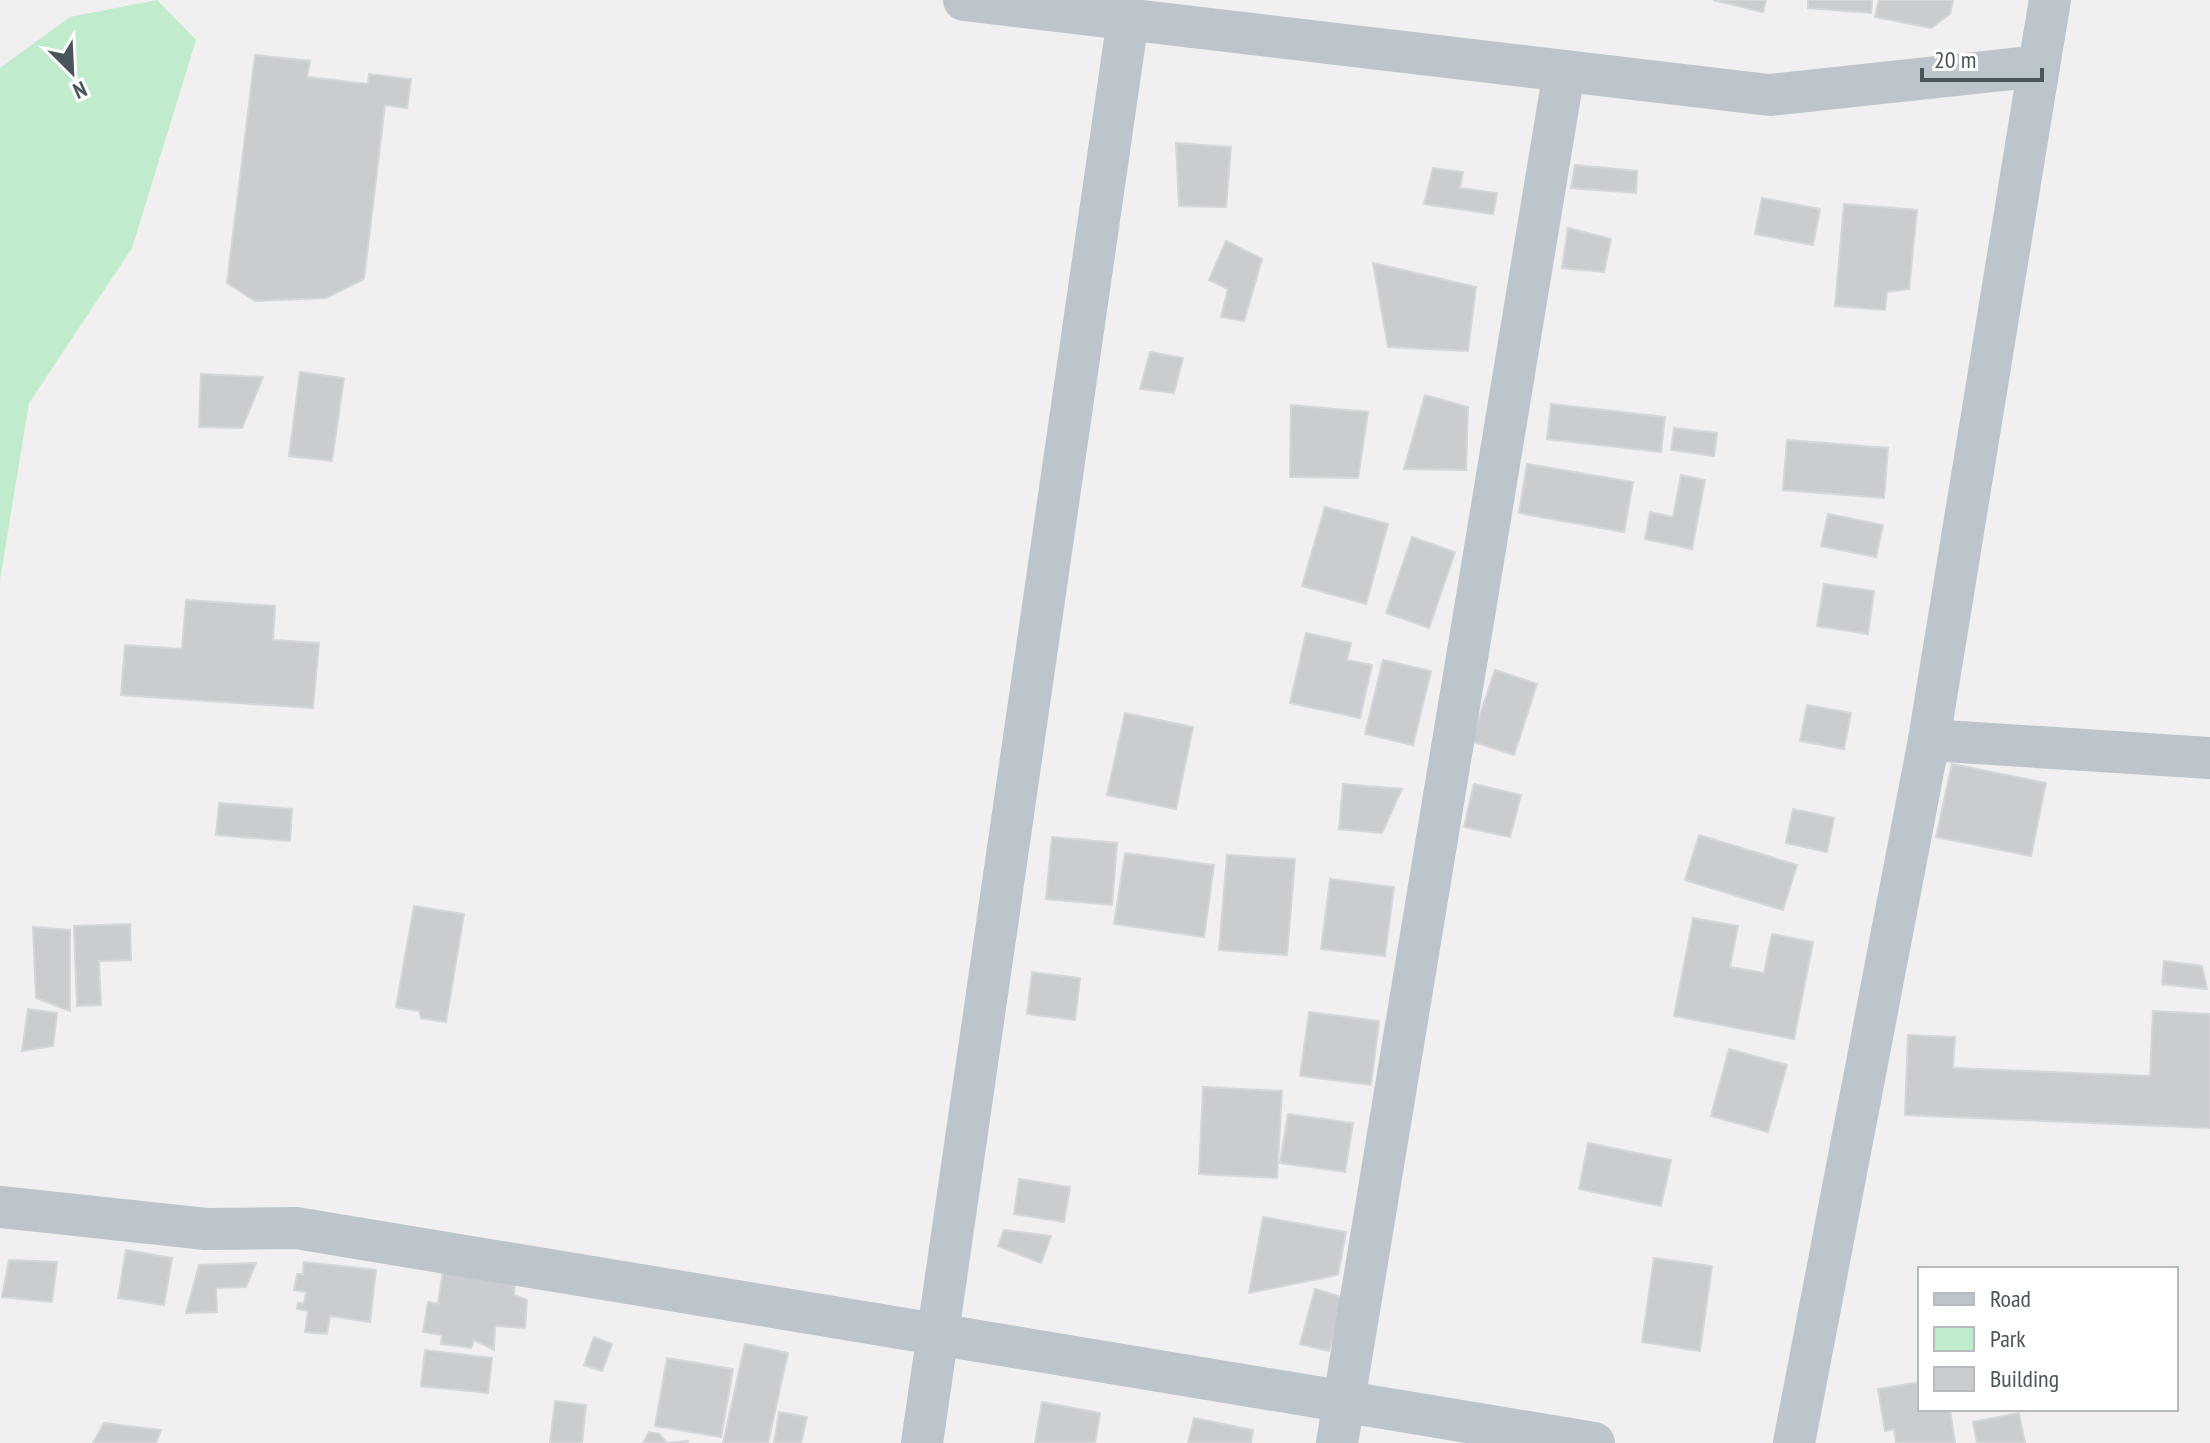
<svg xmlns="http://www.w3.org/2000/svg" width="2210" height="1443" font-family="'PT Sans Narrow',sans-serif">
<rect width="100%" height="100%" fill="#f1eff0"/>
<!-- green -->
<path fill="#c1ebcd" d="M157 0 196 40 132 248 29 403 0 580V68L70 17Z"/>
<!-- building -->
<g fill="#c9cdd0" stroke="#d4d6da" stroke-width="2">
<path d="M1713 0H1766L1763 12Z"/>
<path d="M1808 0H1872L1871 13 1808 8Z"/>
<path d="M1879 0H1953L1950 14 1931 28 1875 17Z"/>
<path d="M255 55 310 61 307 77 368 84 369 74 411 79 407 108 385 105 364 279 326 298 255 301 227 283Z"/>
<path d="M1176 143 1231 147 1226 207 1179 206Z"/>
<path d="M1575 165 1637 171 1636 193 1571 188Z"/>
<path d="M1433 168 1463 172 1460 188 1497 193 1493 214 1424 204Z"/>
<path d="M1762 198 1820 209 1813 245 1755 234Z"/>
<path d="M1844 204 1917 210 1909 289 1887 292 1885 310 1835 306Z"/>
<path d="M1568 228 1611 239 1604 272 1562 268Z"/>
<path d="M1226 241 1262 259 1244 321 1221 317 1228 289 1209 280Z"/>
<path d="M1373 263 1476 287 1468 351 1388 347Z"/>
<path d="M1150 352 1183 358 1174 393 1140 389Z"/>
<path d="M300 372 344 378 332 461 289 456Z"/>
<path d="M201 374 263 377 242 428 199 427Z"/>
<path d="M1425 395 1468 407 1466 470 1404 469Z"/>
<path d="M1551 404 1665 417 1661 452 1547 439Z"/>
<path d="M1291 405 1368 412 1358 478 1290 477Z"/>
<path d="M1674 428 1717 433 1714 456 1671 450Z"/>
<path d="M1787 440 1888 448 1884 498 1783 490Z"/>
<path d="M1527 464 1633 482 1624 532 1519 513Z"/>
<path d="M1681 475 1705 480 1692 549 1645 539 1650 512 1673 517Z"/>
<path d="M1325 507 1388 524 1366 604 1302 586Z"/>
<path d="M1828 514 1883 525 1876 557 1821 546Z"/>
<path d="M1412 537 1455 552 1429 628 1386 613Z"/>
<path d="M1824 584 1874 591 1868 634 1817 626Z"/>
<path d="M186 600 275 606 273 640 319 643 313 708 121 695 125 645 182 649Z"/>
<path d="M1306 633 1351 643 1347 660 1372 665 1360 718 1290 703Z"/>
<path d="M1383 660 1431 671 1413 745 1365 734Z"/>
<path d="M1495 670 1537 684 1514 755 1471 741Z"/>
<path d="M1807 705 1851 713 1844 749 1800 741Z"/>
<path d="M1125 713 1193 727 1176 809 1107 795Z"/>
<path d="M1952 764 2046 783 2031 856 1936 837Z"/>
<path d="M1343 784 1402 789 1382 833 1339 829Z"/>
<path d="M1474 784 1521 795 1510 837 1464 827Z"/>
<path d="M219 803 292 809 290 841 216 835Z"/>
<path d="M1793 809 1834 818 1827 852 1786 843Z"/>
<path d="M1699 835 1797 865 1783 910 1685 880Z"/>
<path d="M1052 837 1117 843 1112 905 1046 899Z"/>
<path d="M1125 853 1214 865 1204 937 1114 924Z"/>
<path d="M1227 855 1295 859 1287 955 1219 950Z"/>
<path d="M1330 879 1394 887 1385 956 1321 949Z"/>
<path d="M414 906 464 914 446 1022 421 1018 419 1011 396 1007Z"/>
<path d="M1693 918 1738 926 1730 967 1764 973 1772 934 1813 942 1794 1039 1674 1016Z"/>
<path d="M130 924 131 960 99 961 101 1005 77 1006 74 926Z"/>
<path d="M33 927 70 930V1011L36 998Z"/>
<path d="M2164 961 2202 966 2207 989 2162 984Z"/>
<path d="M1032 972 1080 978 1075 1020 1027 1014Z"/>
<path d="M28 1009 57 1013 53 1046 22 1051Z"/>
<path d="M2153 1011 2210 1014V1128L1905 1115 1908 1035 1955 1037 1953 1068 2150 1076Z"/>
<path d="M1309 1012 1379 1021 1371 1085 1300 1076Z"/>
<path d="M1729 1049 1787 1065 1768 1132 1711 1116Z"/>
<path d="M1203 1087 1282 1091 1277 1178 1199 1174Z"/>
<path d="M1288 1114 1353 1123 1345 1172 1280 1163Z"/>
<path d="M1588 1143 1671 1160 1661 1206 1579 1189Z"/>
<path d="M1019 1179 1070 1187 1064 1222 1014 1214Z"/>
<path d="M1263 1217 1346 1232 1338 1275 1249 1293Z"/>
<path d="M1004 1230 1051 1236 1041 1263 998 1246Z"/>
<path d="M126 1250 172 1258 164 1305 118 1298Z"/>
<path d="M1654 1258 1712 1266 1700 1351 1642 1342Z"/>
<path d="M9 1260 57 1262 52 1302 2 1297Z"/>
<path d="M304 1262 376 1270 370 1322 330 1316 327 1334 305 1332 308 1311 297 1309 298 1303 304 1304 306 1292 294 1290 297 1274H303Z"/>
<path d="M256 1263 246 1287 216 1288 217 1312 186 1313 199 1265Z"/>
<path d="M443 1270 515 1278 514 1295 527 1300 525 1328 495 1326 494 1350 474 1340 471 1348 441 1344 442 1335 423 1332 428 1302 438 1304Z"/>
<path d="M1315 1289 1345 1298 1329 1351 1300 1344Z"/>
<path d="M594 1337 612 1344 602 1371 584 1365Z"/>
<path d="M745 1344 788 1353 768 1443H723Z"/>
<path d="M425 1350 492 1358 488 1393 421 1386Z"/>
<path d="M667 1358 733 1369 721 1437 655 1426Z"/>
<path d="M1920 1382V1409H1950L1955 1443H1896L1894 1429 1885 1431 1878 1389Z"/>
<path d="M555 1401 586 1405 582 1443H550Z"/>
<path d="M1042 1402 1100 1413 1095 1443H1035Z"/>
<path d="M779 1412 807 1417 801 1443H774Z"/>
<path d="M2019 1413 2025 1443H1977L1973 1422Z"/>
<path d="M1194 1418 1253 1430 1251 1443H1188Z"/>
<path d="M104 1423 161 1430 156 1443H93Z"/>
<path d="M649 1432 659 1434 667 1443 688 1441 687 1443H643Z"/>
</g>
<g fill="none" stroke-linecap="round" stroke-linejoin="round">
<!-- minor -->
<g stroke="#bcc5cb" stroke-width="42">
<path d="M964 0 1769 95 2039 66 2050 0"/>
<path d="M1929 740 2210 758"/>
<path d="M0 1207 206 1229 296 1228 1594 1443"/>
<path d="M922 1443 1128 19"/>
<path d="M1337 1443 1564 71"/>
<path d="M1794 1443 1929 740 2039 66"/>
</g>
</g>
<!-- legend -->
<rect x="1918" y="1267" width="260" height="144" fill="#ffffff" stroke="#b6bbbd" stroke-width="2"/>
<rect x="1934" y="1293" width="40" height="12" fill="#bcc5cb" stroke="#b6bbbd" stroke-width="2"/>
<text x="1990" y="1307" font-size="24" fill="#49555b">Road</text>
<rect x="1934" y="1327" width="40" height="24" fill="#c1ebcd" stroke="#b6bbbd" stroke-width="2"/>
<text x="1990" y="1347" font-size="24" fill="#49555b">Park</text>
<rect x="1934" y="1367" width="40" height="24" fill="#c9cdd0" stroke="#b6bbbd" stroke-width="2"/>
<text x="1990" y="1387" font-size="24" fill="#49555b">Building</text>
<!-- north arrow -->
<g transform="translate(72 72) rotate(156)" stroke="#ffffff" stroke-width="6" paint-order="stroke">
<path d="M0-6L14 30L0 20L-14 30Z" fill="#49555b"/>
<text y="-12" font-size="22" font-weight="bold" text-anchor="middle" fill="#49555b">N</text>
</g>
<!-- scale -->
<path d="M1922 68v12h120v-12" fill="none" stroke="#49555b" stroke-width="4"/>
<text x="1934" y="68" font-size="24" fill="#49555b" stroke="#ffffff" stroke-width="6" paint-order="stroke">20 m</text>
</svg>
